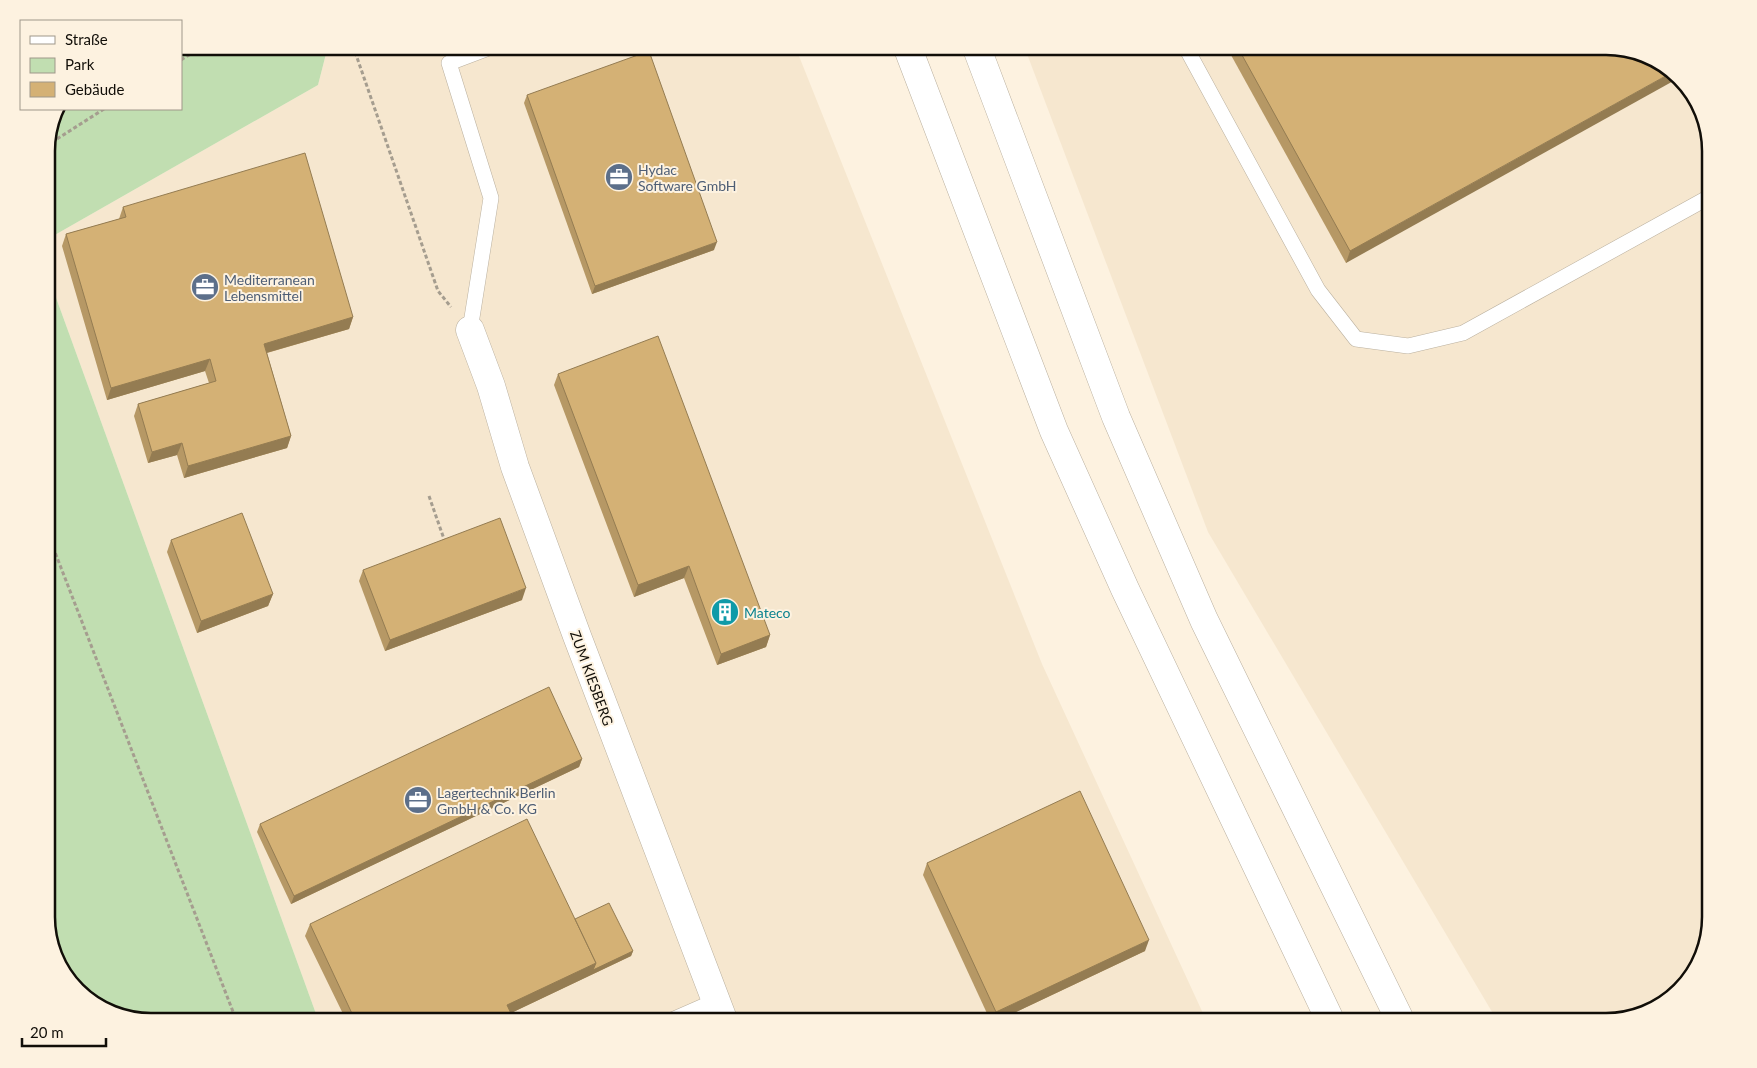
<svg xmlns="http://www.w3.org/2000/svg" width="1757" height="1068" font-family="Lato,sans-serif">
<rect width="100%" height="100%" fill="#fdf2e0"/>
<!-- built -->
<g fill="#f6e7cf">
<path d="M328 46H795L1042 664 1207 1022H319L46 270V240L318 85Z"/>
<path d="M1024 46H1606L1659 60 1697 98 1711 144V917L1697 970 1659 1008 1606 1022H1498L1208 532Z"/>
</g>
<!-- green -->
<g fill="#c1deb1">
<path d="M181 46H328L318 85 46 240V144L56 109H181Z"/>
<path d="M46 270 319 1022H151L98 1008 60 970 46 924Z"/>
</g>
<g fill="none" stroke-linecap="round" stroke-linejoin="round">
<defs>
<g id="service">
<path d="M1185 46 1318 290 1356 339 1408 346 1463 333 1711 196"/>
<path d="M470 330 491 198 449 63 494 46"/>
<path d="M667 1022 715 1001"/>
</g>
<path id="minor" d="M470 330 491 386 515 467 577 636 724 1022"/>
<g id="trunk">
<path d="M907 46 1054 431 1125 589 1331 1022"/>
<path d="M976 46 1116 417 1204 620 1401 1022"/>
</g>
</defs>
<!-- service casing -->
<use href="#service" stroke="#bab09f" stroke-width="16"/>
<!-- minor casing -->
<use href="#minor" stroke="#bab09f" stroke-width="29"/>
<!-- trunk casing -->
<use href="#trunk" stroke="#bab09f" stroke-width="29"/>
<!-- path -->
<g stroke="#a59d8f" stroke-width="3" stroke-dasharray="4 2.5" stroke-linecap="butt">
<path d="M353 46 438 291 451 307"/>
<path d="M181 60 203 46"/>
<path d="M46 146 104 109"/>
<path d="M429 496 445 542"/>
<path d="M46 529 237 1022"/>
</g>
<!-- service -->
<use href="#service" stroke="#fff" stroke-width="15"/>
<!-- minor -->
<use href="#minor" stroke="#fff" stroke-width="28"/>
<!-- trunk -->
<use href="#trunk" stroke="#fff" stroke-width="28"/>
</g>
<!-- wall -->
<g fill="#b69865">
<path d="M1226 46H1606L1346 263Z"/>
<path d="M527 95 714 250 592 294 524 103Z"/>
<path d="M123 207 353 317 349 329 267 353 291 436 287 448 184 478 177 455 148 463 134 416 138 404 209 383 205 371 107 400 62 246 66 234 119 219Z"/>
<path d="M558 374 770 635 766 647 717 665 684 578 634 597 554 385Z"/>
<path d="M171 540 273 594 268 606 197 633 167 552Z"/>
<path d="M363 570 522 600 385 651 359 581Z"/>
<path d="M582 759 579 767 291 904 257 832 260 824Z"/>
<path d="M927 863 1145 951 995 1022H991L923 875Z"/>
<path d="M575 919 633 951 631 956 511 1013 515 1022H347L305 936 310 924Z"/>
</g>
<!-- shaded-wall -->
<g fill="#947c52">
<path d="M1671 73 1677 79 1346 263 1350 251Z"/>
<path d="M717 242 714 250 592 294 595 286Z"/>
<path d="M353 317 349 329 259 355 264 344Z"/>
<path d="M210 359 205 371 107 400 111 388Z"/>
<path d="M291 436 287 448 184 478 188 466Z"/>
<path d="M182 443 177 455 148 463 152 452Z"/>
<path d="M689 566 684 578 634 597 638 585Z"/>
<path d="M526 588 522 600 385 651 390 640Z"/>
<path d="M273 594 268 606 197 633 201 621Z"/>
<path d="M770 635 766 647 717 665 721 654Z"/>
<path d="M582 759 579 767 291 904 294 896Z"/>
<path d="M1149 940 1145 951 995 1022H992L996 1012Z"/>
<path d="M633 951 631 956 503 1017 507 1005 596 963Z"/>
</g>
<!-- building -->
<g fill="#d4b175" stroke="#947c52">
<path d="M1237 46H1606L1659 60 1671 73 1350 251Z"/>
<path d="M649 51 717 242 595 286 527 95Z"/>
<path d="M305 153 353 317 264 344 291 436 188 466 182 443 152 452 138 404 216 381 210 359 111 388 66 234 126 217 123 207Z"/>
<path d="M658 336 770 635 721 654 689 566 638 585 558 374Z"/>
<path d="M242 513 273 594 201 621 171 540Z"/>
<path d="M500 518 526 588 390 640 363 570Z"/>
<path d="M549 687 582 759 294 896 260 824Z"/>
<path d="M1080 791 1149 940 996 1012 927 863Z"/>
<path d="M527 819 596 963 507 1005 515 1022H356L310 924Z"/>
<path d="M609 903 633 951 593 970 596 963 575 919Z"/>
</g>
<!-- icons -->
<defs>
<symbol id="office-disc" viewBox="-11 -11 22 22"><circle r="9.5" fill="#5c6f8a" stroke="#fdf2e0"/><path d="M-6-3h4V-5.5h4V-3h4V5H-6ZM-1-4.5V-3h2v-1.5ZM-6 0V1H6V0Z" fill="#fff"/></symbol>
<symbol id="building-disc" viewBox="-11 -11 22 22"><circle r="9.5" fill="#0f9aa8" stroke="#fdf2e0"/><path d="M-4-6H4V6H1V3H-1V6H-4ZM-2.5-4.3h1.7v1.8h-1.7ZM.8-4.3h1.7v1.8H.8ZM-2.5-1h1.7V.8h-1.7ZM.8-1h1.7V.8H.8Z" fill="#fff"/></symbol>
</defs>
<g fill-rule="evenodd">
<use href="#office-disc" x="603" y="161" width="32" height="32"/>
<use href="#office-disc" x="189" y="271" width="32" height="32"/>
<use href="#building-disc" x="709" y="596" width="32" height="32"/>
<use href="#office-disc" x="402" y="784" width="32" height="32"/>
</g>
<g text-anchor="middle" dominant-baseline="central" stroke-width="4" stroke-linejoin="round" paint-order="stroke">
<!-- service labels -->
<g font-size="14" fill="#4e5e75" stroke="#fdf2e0" text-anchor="start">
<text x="638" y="169">Hydac<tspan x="638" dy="16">Software GmbH</tspan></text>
<text x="224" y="279">Mediterranean<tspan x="224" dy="16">Lebensmittel</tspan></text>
<text x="437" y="792">Lagertechnik Berlin<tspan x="437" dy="16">GmbH &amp; Co. KG</tspan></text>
</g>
<!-- culture labels -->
<g font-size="14" fill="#0d838f" stroke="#fdf2e0" text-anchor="start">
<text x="744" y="612">Mateco</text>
</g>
<!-- street labels -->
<g font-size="14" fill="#110e08" stroke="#fdf2e0">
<text transform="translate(592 678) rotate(70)">ZUM KIESBERG</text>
</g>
</g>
<!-- crop -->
<path d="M0 0H1757V1068H0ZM151 55H1606A96 96 0 0 1 1702 151V917A96 96 0 0 1 1606 1013H151A96 96 0 0 1 55 917V151A96 96 0 0 1 151 55Z" fill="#fdf2e0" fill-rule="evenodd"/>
<path fill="none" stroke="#110e08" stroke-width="2.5" d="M151 55H1606A96 96 0 0 1 1702 151V917A96 96 0 0 1 1606 1013H151A96 96 0 0 1 55 917V151A96 96 0 0 1 151 55Z"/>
<!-- legend -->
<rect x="20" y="20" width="162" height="90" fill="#fdf2e0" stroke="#9f978a"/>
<rect x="30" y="36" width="25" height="8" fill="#ffffff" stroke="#9f978a"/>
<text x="65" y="45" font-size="15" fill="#110e08">Straße</text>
<rect x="30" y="58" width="25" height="15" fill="#c1deb1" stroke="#9f978a"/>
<text x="65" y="70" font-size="15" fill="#110e08">Park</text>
<rect x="30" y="82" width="25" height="15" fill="#d4b175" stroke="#9f978a"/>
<text x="65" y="95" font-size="15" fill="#110e08">Gebäude</text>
<!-- scale -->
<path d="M22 1038v8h84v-8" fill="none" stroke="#110e08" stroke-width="2.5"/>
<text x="30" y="1038" font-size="15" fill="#110e08" stroke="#fdf2e0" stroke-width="4" paint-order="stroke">20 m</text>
</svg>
